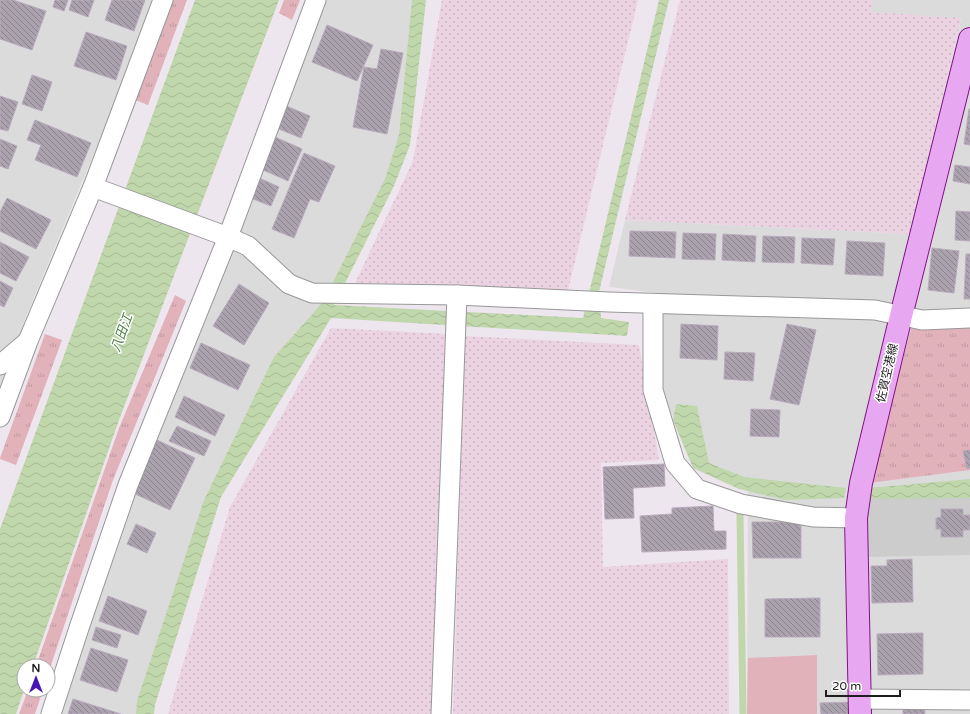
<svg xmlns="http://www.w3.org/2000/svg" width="970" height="714" font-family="'Varela Round','Noto Sans JP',sans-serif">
<defs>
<pattern id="farmland-dots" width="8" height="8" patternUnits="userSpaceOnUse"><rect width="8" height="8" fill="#ebd3e2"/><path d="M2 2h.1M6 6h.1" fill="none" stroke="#c9b5c1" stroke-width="1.8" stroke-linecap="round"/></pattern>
<pattern id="grass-tufts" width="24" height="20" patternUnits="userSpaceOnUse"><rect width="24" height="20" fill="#e2b2bb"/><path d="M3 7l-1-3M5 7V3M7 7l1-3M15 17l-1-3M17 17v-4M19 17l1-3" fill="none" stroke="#c199a0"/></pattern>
<pattern id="water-waves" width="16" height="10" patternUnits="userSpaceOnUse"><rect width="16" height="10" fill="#c0d7ab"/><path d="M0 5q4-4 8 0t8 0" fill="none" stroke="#a5b893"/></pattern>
<pattern id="building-back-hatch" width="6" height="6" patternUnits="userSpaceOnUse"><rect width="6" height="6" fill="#aaa2ac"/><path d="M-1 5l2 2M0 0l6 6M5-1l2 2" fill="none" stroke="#8a838b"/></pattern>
</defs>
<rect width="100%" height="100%" fill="#eee6ee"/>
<!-- residential -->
<g fill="#dcdbdc">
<path d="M0 0H154L141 40 26 317 0 393Z"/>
<path d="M321 0H417L398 161 320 324 211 502 147 714H58L132 478Z"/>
<path d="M872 0H970V714H747L748 487 697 464 660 391 658 293 609 287 625 220 910 234 961 19 870 12Z"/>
</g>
<!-- religious -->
<path fill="#ccc" d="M970 493V555L864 557 866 499Z"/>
<!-- farmland -->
<g fill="url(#farmland-dots)">
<path d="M442 0H638L568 290 355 283 413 161Z"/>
<path d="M680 0H872L870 12 961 18 910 234 625 220Z"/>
<path d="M331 328 447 334 432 714H168L230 507Z"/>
<path d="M465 336 639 345 659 460 601 463 603 567 728 559 729 714H453Z"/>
</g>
<!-- grass -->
<g fill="url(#grass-tufts)">
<path d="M173 0H187L148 105 135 100Z"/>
<path d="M284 0H300L292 20 279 13Z"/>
<path d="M175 295 186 301 113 480 48 674V666H36L119 428Z"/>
<path d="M970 327V470L869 483 911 329Z"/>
<path d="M45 334 62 340 16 465 0 459V458Z"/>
<path d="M28 690H43L35 714H19Z"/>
</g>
<!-- garden -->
<path fill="#e2b2bb" d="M817 655V714H747L748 658Z"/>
<!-- water -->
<g fill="url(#water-waves)">
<path d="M195 0H279L119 420 33 666H24V690L16 714H0V529Z"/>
<path d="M412 0H426L410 145 394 186 334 305 583 318 659 0H669L599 292 601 318 629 322 627 336 331 318 221 497 155 705 154 714H136L137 701 204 500 274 357 323 302 385 179 399 135Z"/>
<path d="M676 404 697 406 709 463 744 477 846 488 844 498 786 500 739 489 693 468 673 420Z"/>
<path d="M970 479V498L868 499 869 488Z"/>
</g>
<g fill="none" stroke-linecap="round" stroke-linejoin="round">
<!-- stream -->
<path stroke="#c0d7ab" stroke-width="7" d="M740 515 743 714"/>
</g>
<!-- building -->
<g fill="url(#building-back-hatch)" stroke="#b9aabe">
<path d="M0 0H13L46 11 32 50 0 39Z"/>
<path d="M55 0H68L64 11 53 7Z"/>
<path d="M72 0H94L88 17 69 10Z"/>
<path d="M112 0H145L134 31 105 20Z"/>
<path d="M327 25 373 45 357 81 312 62Z"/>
<path d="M86 32 127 46 116 80 74 66Z"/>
<path d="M381 49 403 53 387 134 353 127 364 67 377 69Z"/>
<path d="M32 75 52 82 42 111 22 104Z"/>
<path d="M0 96 18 102 8 131 0 129Z"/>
<path d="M284 105 310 116 301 138 274 127Z"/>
<path d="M969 109H970V145L964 144Z"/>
<path d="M35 120 91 143 77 177 35 160 41 145 27 140Z"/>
<path d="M275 137 302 149 288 181 261 169Z"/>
<path d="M0 139 17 146 8 169 0 166Z"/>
<path d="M304 153 335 166 319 202 310 199 294 238 272 229Z"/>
<path d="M955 165 970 167V184L953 181Z"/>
<path d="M257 177 279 187 271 206 248 197Z"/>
<path d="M7 198 51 220 36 249 0 231V212Z"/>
<path d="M956 211 970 212V241L955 240Z"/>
<path d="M630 231 676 232 675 258 629 256Z"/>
<path d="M683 233 716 234 715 260 682 259Z"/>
<path d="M723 234 756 236 755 262 722 260Z"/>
<path d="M763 236 795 237 794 263 762 262Z"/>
<path d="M802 238 835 239 833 265 801 263Z"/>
<path d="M847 241 885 243 883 276 845 274Z"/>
<path d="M0 242 29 257 16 281 0 273Z"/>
<path d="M932 248 959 251 954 293 928 290Z"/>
<path d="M966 254H970V299H964Z"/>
<path d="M0 281 13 288 4 307 0 305Z"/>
<path d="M239 284 269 303 244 345 213 326Z"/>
<path d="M681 324 718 326 717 360 680 358Z"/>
<path d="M787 324 816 330 799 405 770 399Z"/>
<path d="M201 343 250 365 238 390 190 368Z"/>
<path d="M725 352 755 353 753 381 724 379Z"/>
<path d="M184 396 225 415 215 436 175 417Z"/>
<path d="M751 409 780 410 779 437 750 436Z"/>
<path d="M177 426 211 441 204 456 169 441Z"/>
<path d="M157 440 195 458 170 510 133 493Z"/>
<path d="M970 450V468L967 469 963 451Z"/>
<path d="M664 464 665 486 633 488 634 518 605 519 603 467Z"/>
<path d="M713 506 714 531H726V549L642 552 640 516 672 514V508Z"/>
<path d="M941 509H963V515H970V530H963V537H941V529H936V518L941 517Z"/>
<path d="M752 522H801V558H753Z"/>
<path d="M136 524 156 533 147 553 127 544Z"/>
<path d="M912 559 913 602 872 603 871 566H887V560Z"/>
<path d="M108 596 147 611 138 635 99 621Z"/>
<path d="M820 598V637H765V599Z"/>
<path d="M96 627 121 635 117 648 92 640Z"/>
<path d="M923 633V674L878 675 877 634Z"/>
<path d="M91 648 128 660 117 692 80 680Z"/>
<path d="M73 699 121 714H68Z"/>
<path d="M853 702V714H821L820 703Z"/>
<path d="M903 704H924L925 714H903Z"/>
</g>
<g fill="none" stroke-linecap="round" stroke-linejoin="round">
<defs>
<g id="street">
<path d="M93 187 228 237 248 246 289 284 312 293 457 295 609 302 875 310 922 320 970 318"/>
<path d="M653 304V390L675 463 697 489 741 504 813 517 856 518"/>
<path d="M0 365 27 342"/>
<path d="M0 417 28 341 93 187 163 0"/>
<path d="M859 699 970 700"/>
<path d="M51 714 79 628 128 485 228 237 316 0"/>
<path d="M441 714 457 295"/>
</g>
<path id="primary" d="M860 714 856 518 861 483 901 316 970 39"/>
</defs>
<!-- street casing -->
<use href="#street" stroke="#989898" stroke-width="21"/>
<!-- primary casing -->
<use href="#primary" stroke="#831187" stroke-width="24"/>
<!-- street -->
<use href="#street" stroke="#fff" stroke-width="19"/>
<!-- primary -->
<use href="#primary" stroke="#e7a8f1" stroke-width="22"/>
</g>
<g text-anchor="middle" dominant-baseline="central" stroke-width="3" stroke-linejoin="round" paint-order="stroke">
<!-- street labels -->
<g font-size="12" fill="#1e1e1e" stroke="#fff">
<text transform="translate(887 373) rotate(-77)">佐賀空港線</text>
</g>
<!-- water labels -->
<g font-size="13" font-style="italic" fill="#517e45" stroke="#fff">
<text transform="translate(122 333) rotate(-70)">八田江</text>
</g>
</g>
<!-- north arrow -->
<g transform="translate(36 678)"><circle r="19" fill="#ffffff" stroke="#a5a5a5"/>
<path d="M0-3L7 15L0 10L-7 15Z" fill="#4617b5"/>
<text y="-6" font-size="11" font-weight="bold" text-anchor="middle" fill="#1e1e1e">N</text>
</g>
<!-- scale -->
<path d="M826 690v6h74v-6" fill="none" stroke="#1e1e1e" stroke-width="2"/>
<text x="832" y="690" font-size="12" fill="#1e1e1e" stroke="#ffffff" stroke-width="3" paint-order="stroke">20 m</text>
</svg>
